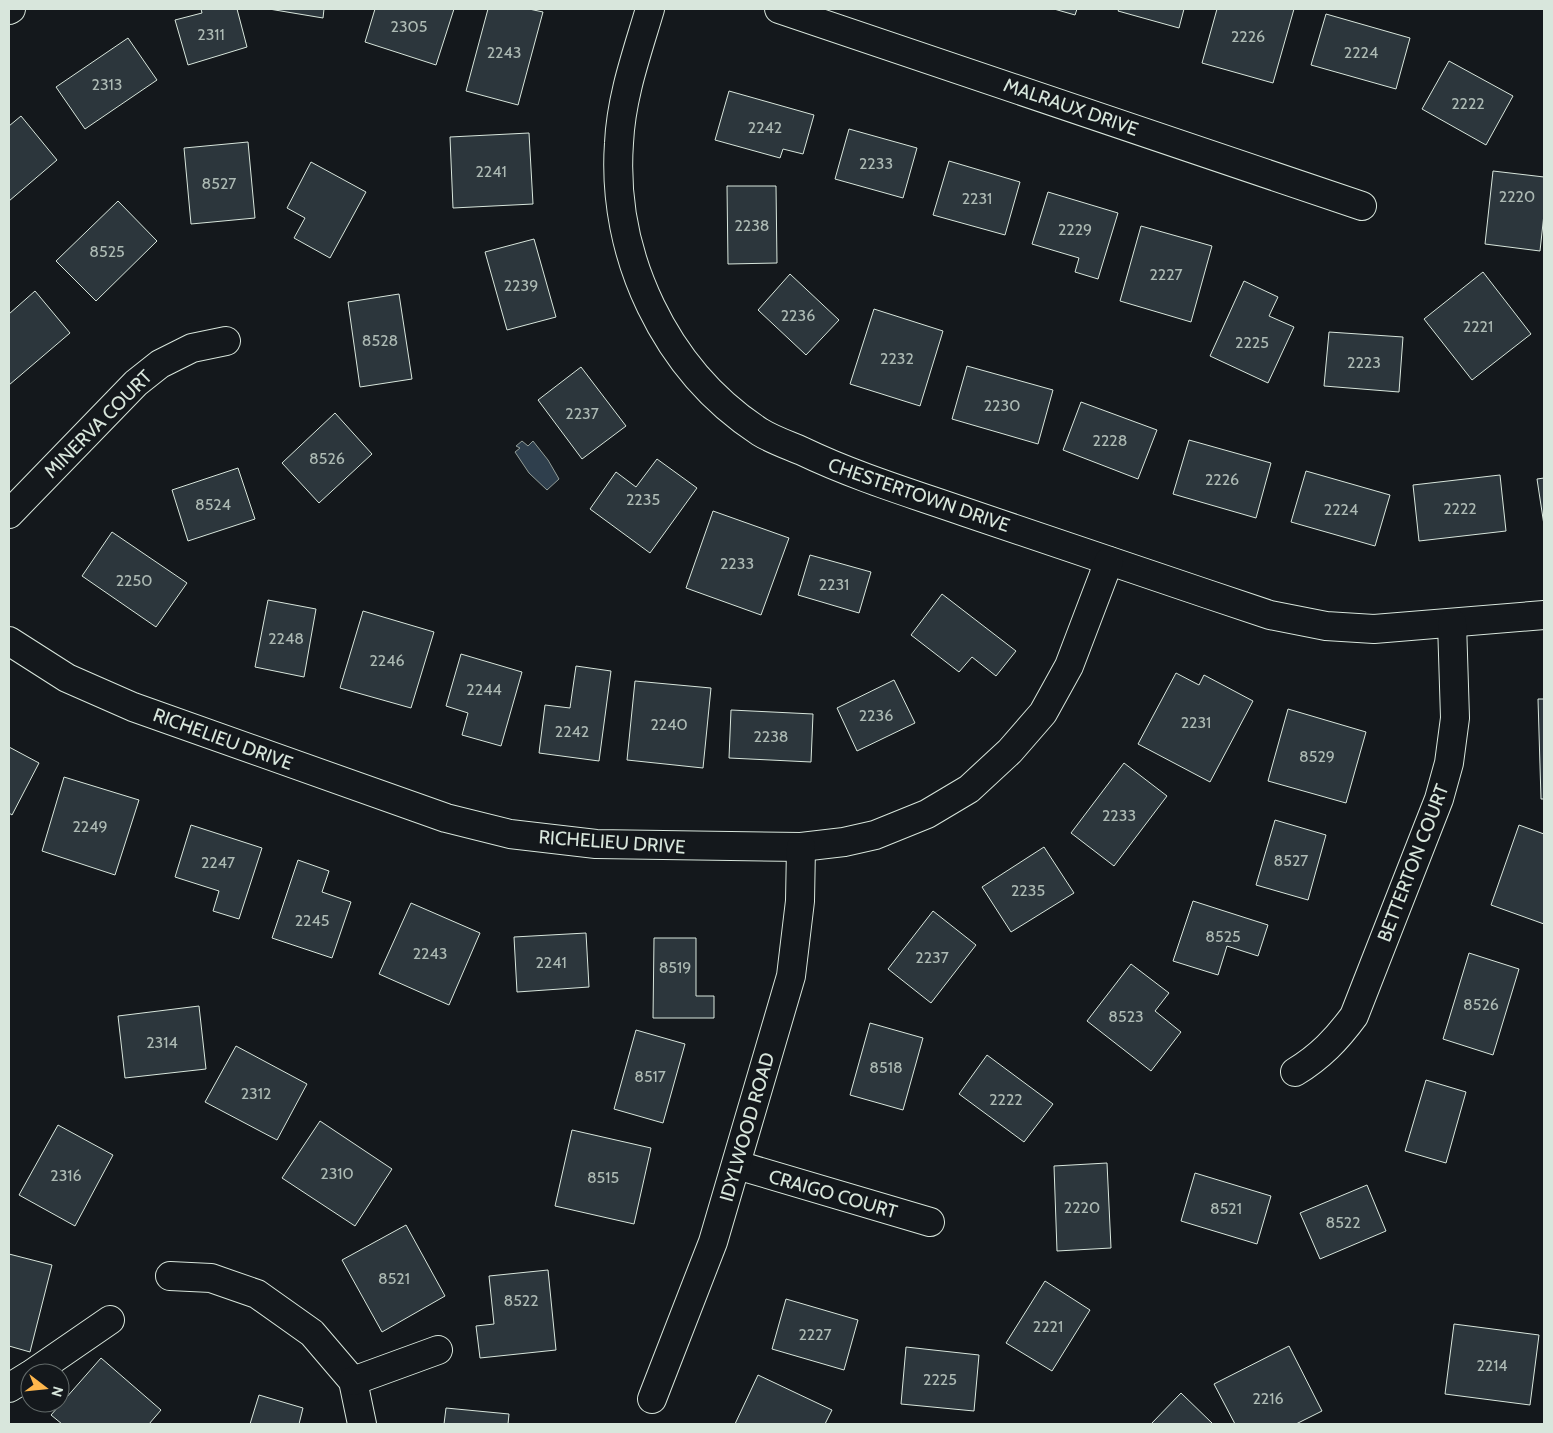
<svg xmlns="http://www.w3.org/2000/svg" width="1553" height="1433" font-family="Cabin,sans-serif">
<rect width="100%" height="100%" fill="#14181c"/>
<!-- water -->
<path fill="#2f3f4d" stroke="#939e99" d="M522 441 528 446 533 441 548 460 559 479 547 490 529 473 515 452 520 448 516 446Z"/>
<!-- building -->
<g fill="#2c363c" stroke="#d8e6dc">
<path d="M201 9H237L247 47 188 65 175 20 202 13Z"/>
<path d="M269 9H324L323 18Z"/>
<path d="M375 9H454L436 65 365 42Z"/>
<path d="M488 9H529L543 12 518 105 466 91Z"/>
<path d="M1054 9H1077L1075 15Z"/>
<path d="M1119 9H1184L1179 28 1118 11Z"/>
<path d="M1217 9H1294L1273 83 1202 63Z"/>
<path d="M1326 14 1410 38 1396 89 1311 65Z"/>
<path d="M128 38 157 80 85 129 56 87Z"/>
<path d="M1449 61 1513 96 1486 145 1422 109Z"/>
<path d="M729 91 814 115 803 154 783 149 780 158 715 140Z"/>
<path d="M21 116 57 160 9 201V126Z"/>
<path d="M849 129 917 148 903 198 835 179Z"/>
<path d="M529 133 533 204 453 208 450 137Z"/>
<path d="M248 142 255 218 191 224 184 148Z"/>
<path d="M949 161 1020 182 1005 235 933 215Z"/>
<path d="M311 162 366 192 330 258 294 238 305 218 287 208Z"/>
<path d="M1493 171 1544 177V214L1540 251 1485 244Z"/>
<path d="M727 186H776L777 263 728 264Z"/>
<path d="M1048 192 1118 213 1098 279 1075 272 1079 258 1032 244Z"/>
<path d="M118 201 157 241 96 301 56 261Z"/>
<path d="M1141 226 1212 246 1191 322 1120 301Z"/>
<path d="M534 239 556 317 507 330 485 252Z"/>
<path d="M1483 272 1531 334 1472 380 1424 319Z"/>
<path d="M790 274 839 320 806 355 758 310Z"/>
<path d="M1244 281 1278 297 1269 316 1294 327 1268 383 1210 356Z"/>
<path d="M35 291 70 333 9 385V314Z"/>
<path d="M399 294 412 379 360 387 348 302Z"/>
<path d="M874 309 943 331 920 406 850 384Z"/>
<path d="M1329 332 1403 337 1399 392 1324 386Z"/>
<path d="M967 366 1053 390 1038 444 952 419Z"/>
<path d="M581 367 626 426 582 459 538 400Z"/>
<path d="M1081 402 1157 430 1138 479 1063 450Z"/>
<path d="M335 413 372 454 319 503 282 463Z"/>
<path d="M1189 440 1271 463 1256 518 1173 494Z"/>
<path d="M657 459 697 488 650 553 590 509 616 472 636 487Z"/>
<path d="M238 468 255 519 188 541 172 490Z"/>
<path d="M1306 471 1390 495 1375 546 1291 522Z"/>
<path d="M1500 475 1506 531 1419 541 1413 485Z"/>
<path d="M1544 478V525L1537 479Z"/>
<path d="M713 511 789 538 761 615 686 588Z"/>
<path d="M112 532 187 583 156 627 82 576Z"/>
<path d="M810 555 871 572 859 613 798 595Z"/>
<path d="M942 594 1016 651 996 676 972 657 959 672 911 635Z"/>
<path d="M268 600 316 609 304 677 255 667Z"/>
<path d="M363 611 434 632 411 708 340 688Z"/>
<path d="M461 654 522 672 501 746 462 735 468 713 446 706Z"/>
<path d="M576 666 611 671 599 761 539 753 545 705 570 708Z"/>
<path d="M1176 673 1199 685 1204 675 1253 701 1210 782 1138 744Z"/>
<path d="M894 680 915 723 857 751 837 708Z"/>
<path d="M635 681 711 688 703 768 627 760Z"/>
<path d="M1538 699H1544V799H1541Z"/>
<path d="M1288 709 1366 732 1346 803 1268 781Z"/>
<path d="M731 710 813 714 811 762 729 758Z"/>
<path d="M9 747 39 763 12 815 9 813Z"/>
<path d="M1124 763 1167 796 1114 866 1071 833Z"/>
<path d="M64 777 139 800 115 875 42 851Z"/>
<path d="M1275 820 1326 835 1308 900 1256 885Z"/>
<path d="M191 825 262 848 239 919 213 911 219 891 175 877Z"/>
<path d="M1519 825 1544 834V924L1491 905Z"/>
<path d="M1044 847 1074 893 1011 932 982 887Z"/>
<path d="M298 860 329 871 322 892 351 902 332 958 272 938Z"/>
<path d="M1193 901 1268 925 1258 956 1227 946 1218 975 1173 961Z"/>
<path d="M411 903 480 933 449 1005 379 974Z"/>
<path d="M933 911 976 945 931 1003 888 969Z"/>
<path d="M586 933 589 987 517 992 514 937Z"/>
<path d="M654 938H696V996H714V1018H653Z"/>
<path d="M1469 953 1519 969 1493 1055 1443 1039Z"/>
<path d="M1131 964 1169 993 1155 1011 1181 1032 1151 1071 1087 1021Z"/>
<path d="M199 1006 206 1069 125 1078 118 1016Z"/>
<path d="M870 1023 923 1038 903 1110 850 1095Z"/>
<path d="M636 1030 685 1044 663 1123 614 1109Z"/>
<path d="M236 1046 307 1084 277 1140 205 1102Z"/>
<path d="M987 1055 1053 1104 1024 1142 959 1094Z"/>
<path d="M1426 1080 1466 1092 1446 1163 1405 1151Z"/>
<path d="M320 1121 392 1169 355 1226 282 1178Z"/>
<path d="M58 1125 113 1155 75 1226 19 1195Z"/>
<path d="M572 1130 651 1148 634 1224 555 1206Z"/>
<path d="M1107 1163 1111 1248 1057 1251 1054 1166Z"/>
<path d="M1195 1173 1271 1196 1257 1244 1181 1221Z"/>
<path d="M1367 1185 1386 1231 1320 1259 1300 1213Z"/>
<path d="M406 1225 445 1296 382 1332 342 1260Z"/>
<path d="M9 1254 52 1265 30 1352 9 1346Z"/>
<path d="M548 1270 556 1350 480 1358 476 1326 494 1324 489 1276Z"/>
<path d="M1045 1281 1090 1310 1052 1371 1006 1343Z"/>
<path d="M786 1299 858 1320 844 1370 772 1349Z"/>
<path d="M1454 1324 1539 1335 1530 1405 1445 1394Z"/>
<path d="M1289 1346 1322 1411 1296 1424H1235L1214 1384Z"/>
<path d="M906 1347 979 1355 974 1411 901 1404Z"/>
<path d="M101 1358 161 1410 149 1424H62L51 1415Z"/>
<path d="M758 1375 832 1410 825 1424H735Z"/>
<path d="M1181 1393 1213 1424H1151Z"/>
<path d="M259 1395 303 1408 299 1424H250Z"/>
<path d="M446 1408 509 1414 508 1424H444Z"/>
</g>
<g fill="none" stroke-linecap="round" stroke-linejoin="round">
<defs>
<g id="minor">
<path d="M650 9C637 53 621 97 619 143 611 255 665 370 760 432 773 440 788 445 802 451 854 476 910 493 965 512 1066 546 1168 581 1270 615L1326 626 1374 629 1544 615"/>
<path d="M779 9 1362 206"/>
<path d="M9 10 11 9"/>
<path d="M9 514 136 383 160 364 192 348 226 341"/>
<path d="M9 641 67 678 133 707 446 818 510 834 596 844 801 847 844 842 875 835 927 814 969 789 1010 751 1043 713 1069 666 1109 561"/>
<path d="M1295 1072C1320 1057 1337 1039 1354 1016L1439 799 1449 763 1455 718 1452 623"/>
<path d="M737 1165 930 1222"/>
<path d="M170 1276 211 1278 257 1294 312 1333 353 1381 362 1424"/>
<path d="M33 1373 110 1320"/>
<path d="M353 1381 438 1350"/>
<path d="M9 1388 30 1375"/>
<path d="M652 1399 713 1242 791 976 800 901 801 847"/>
</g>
</defs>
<!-- minor casing -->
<use href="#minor" stroke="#d8e6dc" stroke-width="30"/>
<!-- minor -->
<use href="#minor" stroke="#14181c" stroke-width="28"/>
</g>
<g text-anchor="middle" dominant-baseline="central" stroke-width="4" stroke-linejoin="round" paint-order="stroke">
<!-- number labels -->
<g font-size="16" fill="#adbab4">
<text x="409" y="26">2305</text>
<text x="211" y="34">2311</text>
<text x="1248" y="36">2226</text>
<text x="504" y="52">2243</text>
<text x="1361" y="52">2224</text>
<text x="107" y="84">2313</text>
<text x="1468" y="103">2222</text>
<text x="765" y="127">2242</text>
<text x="876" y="163">2233</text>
<text x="491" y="171">2241</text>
<text x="219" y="183">8527</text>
<text x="1517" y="196">2220</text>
<text x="977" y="198">2231</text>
<text x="752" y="225">2238</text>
<text x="1075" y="229">2229</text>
<text x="107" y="251">8525</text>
<text x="1166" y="274">2227</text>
<text x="521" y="285">2239</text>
<text x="798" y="315">2236</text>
<text x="1478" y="326">2221</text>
<text x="380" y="340">8528</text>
<text x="1252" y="342">2225</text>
<text x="897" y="358">2232</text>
<text x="1364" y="362">2223</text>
<text x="1002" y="405">2230</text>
<text x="582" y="413">2237</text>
<text x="1110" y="440">2228</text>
<text x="327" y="458">8526</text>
<text x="1222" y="479">2226</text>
<text x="643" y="499">2235</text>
<text x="213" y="504">8524</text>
<text x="1460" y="508">2222</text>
<text x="1341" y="509">2224</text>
<text x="737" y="563">2233</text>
<text x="134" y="580">2250</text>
<text x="834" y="584">2231</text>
<text x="286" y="638">2248</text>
<text x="387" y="660">2246</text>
<text x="484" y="689">2244</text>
<text x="876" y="715">2236</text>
<text x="1196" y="722">2231</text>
<text x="669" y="724">2240</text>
<text x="572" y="731">2242</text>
<text x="771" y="736">2238</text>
<text x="1317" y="756">8529</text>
<text x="1119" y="815">2233</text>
<text x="90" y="826">2249</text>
<text x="1291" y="860">8527</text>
<text x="218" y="862">2247</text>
<text x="1028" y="890">2235</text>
<text x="312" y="920">2245</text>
<text x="1223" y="936">8525</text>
<text x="430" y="953">2243</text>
<text x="932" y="957">2237</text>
<text x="551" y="962">2241</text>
<text x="675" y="967">8519</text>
<text x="1481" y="1004">8526</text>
<text x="1126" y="1016">8523</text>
<text x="162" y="1042">2314</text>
<text x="886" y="1067">8518</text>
<text x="650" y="1076">8517</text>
<text x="256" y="1093">2312</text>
<text x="1006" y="1099">2222</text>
<text x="337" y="1173">2310</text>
<text x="66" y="1175">2316</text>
<text x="603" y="1177">8515</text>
<text x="1082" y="1207">2220</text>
<text x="1226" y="1208">8521</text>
<text x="1343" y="1222">8522</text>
<text x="394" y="1278">8521</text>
<text x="521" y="1300">8522</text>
<text x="1048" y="1326">2221</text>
<text x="815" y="1334">2227</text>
<text x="1492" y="1365">2214</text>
<text x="940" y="1379">2225</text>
<text x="1268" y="1398">2216</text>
</g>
<!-- street labels -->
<g font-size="19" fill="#d8e6dc" stroke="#14181c">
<text transform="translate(1071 107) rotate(19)">MALRAUX DRIVE</text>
<text transform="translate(98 424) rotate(-45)">MINERVA COURT</text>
<text transform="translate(919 495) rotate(19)">CHESTERTOWN DRIVE</text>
<text transform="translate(223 739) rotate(20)">RICHELIEU DRIVE</text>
<text transform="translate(612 842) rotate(4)">RICHELIEU DRIVE</text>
<text transform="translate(1413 863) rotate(-69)">BETTERTON COURT</text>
<text transform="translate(747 1127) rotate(-74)">IDYLWOOD ROAD</text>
<text transform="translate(833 1194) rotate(16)">CRAIGO COURT</text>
</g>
</g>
<!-- border -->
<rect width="1553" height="1433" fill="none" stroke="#d8e6dc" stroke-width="20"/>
<!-- north arrow -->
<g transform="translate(45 1388) rotate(106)"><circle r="24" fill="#14181c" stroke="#626a69"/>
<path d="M0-4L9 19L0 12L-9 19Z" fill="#ffb74d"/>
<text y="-8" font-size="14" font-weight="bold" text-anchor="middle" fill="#d8e6dc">N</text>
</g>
</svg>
